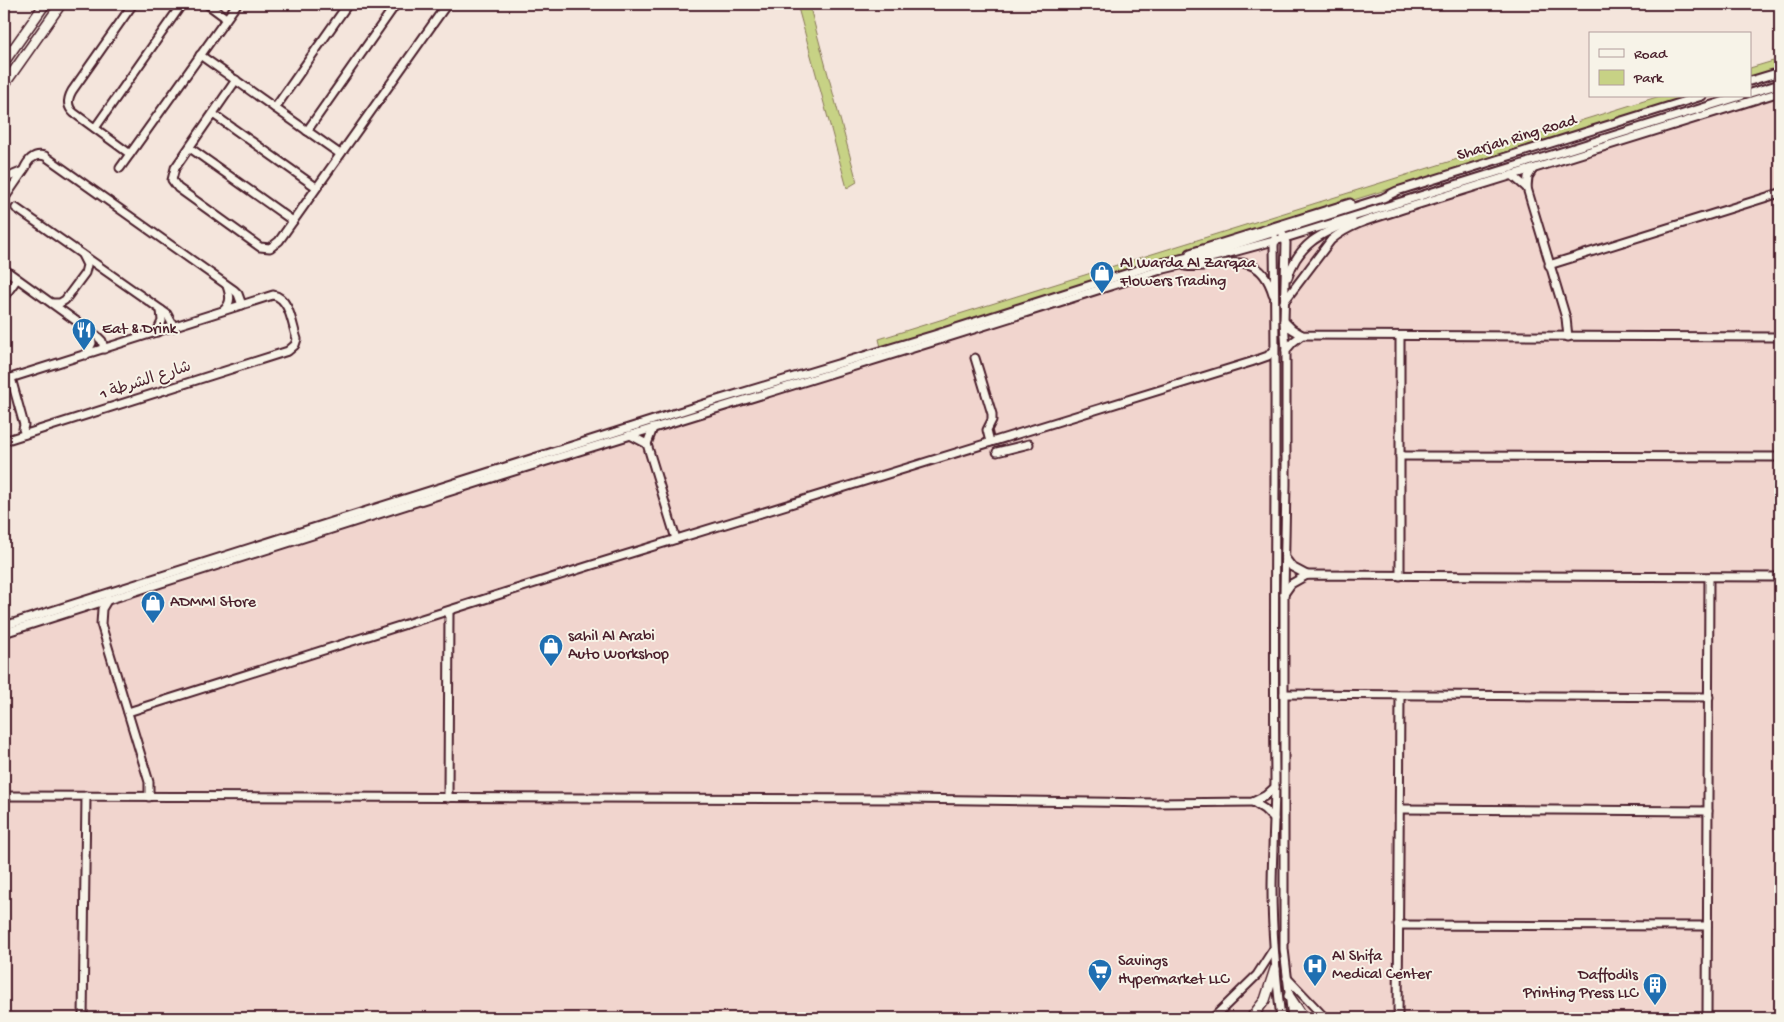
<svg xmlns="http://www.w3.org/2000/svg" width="1784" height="1022" font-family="'Gochi Hand','Playpen Sans Arabic',sans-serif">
<rect width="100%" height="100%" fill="#f4e5dc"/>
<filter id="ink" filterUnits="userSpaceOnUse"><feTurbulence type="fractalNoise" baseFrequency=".02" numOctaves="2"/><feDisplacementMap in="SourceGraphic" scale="10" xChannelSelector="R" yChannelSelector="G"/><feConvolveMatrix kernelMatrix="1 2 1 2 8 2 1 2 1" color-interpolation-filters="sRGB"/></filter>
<g filter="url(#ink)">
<!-- built -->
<path fill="#f1d5ce" d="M1780 77V1018H1286L1277 926 1280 289 1267 990 1273 1018H4V638L1720 96H1750V87Z"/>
<!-- green -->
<g fill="#c7d285" stroke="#887858">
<path d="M797 4H809L857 182 847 188Z"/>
<path d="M1780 59V67L1750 77V68Z"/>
<path d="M1660 96H1688L881 347 879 339Z"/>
</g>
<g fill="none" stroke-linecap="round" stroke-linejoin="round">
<defs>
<g id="minor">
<path d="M207 4 226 18"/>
<path d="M200 55 340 154"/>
<path d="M236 80 175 168 172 180 178 188 260 247 270 248 279 241 447 4"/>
<path d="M1750 81 1780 72"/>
<path d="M1750 93 1780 84"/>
<path d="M275 108 348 4"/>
<path d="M213 114 316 187"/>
<path d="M95 128 182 4"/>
<path d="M307 131 396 4"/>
<path d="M190 148 293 221"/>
<path d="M130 154 74 113C67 107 67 100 72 91L133 4"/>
<path d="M120 168 237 4"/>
<path d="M24 169C28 160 34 153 45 156L234 290 238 294 242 305"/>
<path d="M1533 169 1528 177 1527 188 1566 318 1568 337"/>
<path d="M4 175 11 176 23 171"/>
<path d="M1512 175 1527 188"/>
<path d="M4 199 26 167"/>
<path d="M16 208 167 314 174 327"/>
<path d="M1283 235 1286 243 1284 321 1286 350V485L1284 594V949L1292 1018"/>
<path d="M1275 238 1274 246C1277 423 1273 600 1275 778 1275 815 1272 853 1272 890 1272 933 1276 976 1281 1018"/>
<path d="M1190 253 1350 203"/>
<path d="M1549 265 1780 193"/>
<path d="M1185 266C1219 271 1258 243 1273 294"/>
<path d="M4 269 97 336 102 341 104 349"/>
<path d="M1288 277C1298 244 1321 233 1352 221"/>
<path d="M4 297 17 279"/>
<path d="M1284 302 1331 240C1351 223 1378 217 1403 209L1780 92"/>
<path d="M52 303H60L65 300 85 273 87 265 82 255"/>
<path d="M224 310C232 302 230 295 227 286"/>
<path d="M1284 321 1292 329 1302 335 1780 337"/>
<path d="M157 332 162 321 161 310"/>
<path d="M1400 336V576"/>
<path d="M1286 350 1293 342 1302 335"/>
<path d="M86 355 92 343 90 331"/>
<path d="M975 358 992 414V420L987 430 990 442"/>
<path d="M11 378 24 425 23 429 25 434"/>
<path d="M4 380 273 295C290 298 292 325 297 339L295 345 288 351 4 441"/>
<path d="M653 428 647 444 676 539"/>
<path d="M630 435 647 444"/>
<path d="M997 452 1029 444"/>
<path d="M1400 456 1780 457"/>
<path d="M1285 558 1292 567 1307 575"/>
<path d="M1284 594 1291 584 1307 575 1780 577"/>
<path d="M108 599 102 609 101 624 149 782V797"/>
<path d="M4 626 704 404 934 335 1157 264 1212 252 1383 198 1397 191 1702 96"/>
<path d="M4 633 508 473 936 341 1164 269 1222 255 1285 238 1741 96"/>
<path d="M1284 694 1709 697"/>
<path d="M128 712 589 566 1251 362 1268 356 1274 349"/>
<path d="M4 796 908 799 1156 803 1253 802 1265 796 1275 787"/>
<path d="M448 798 449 611"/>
<path d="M1253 802 1264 809 1274 819"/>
<path d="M1400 809 1708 811"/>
<path d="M1398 925 1707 926"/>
<path d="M1287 978 1325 1018"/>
<path d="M83 1018 86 796"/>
<path d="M1213 1018 1257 975 1273 950"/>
<path d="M1398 1018 1400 696"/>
<path d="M1707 1018 1709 577"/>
</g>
<g id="major">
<path d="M4 62 45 4"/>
<path d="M4 85 61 4"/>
<path d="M1289 996 1304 1018"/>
<path d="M1251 1018 1265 1000 1275 969"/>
</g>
</defs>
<!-- minor casing -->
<use href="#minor" stroke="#4a1f2b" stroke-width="11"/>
<!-- major casing -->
<use href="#major" stroke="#4a1f2b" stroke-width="12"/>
<!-- minor -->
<use href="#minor" stroke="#f7f3e8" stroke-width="7"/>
<!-- major -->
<use href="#major" stroke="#f7f3e8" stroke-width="9"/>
</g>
</g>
<!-- icons -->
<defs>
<symbol id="shop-pin" viewBox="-11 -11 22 30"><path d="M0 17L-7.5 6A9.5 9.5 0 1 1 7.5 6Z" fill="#1f6fb2" stroke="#f7f3e8"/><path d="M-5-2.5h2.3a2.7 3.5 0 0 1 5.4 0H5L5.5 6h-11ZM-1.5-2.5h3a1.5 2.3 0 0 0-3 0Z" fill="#fff"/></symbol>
<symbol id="restaurant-pin" viewBox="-11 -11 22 30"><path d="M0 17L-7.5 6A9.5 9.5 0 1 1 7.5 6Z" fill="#1f6fb2" stroke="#f7f3e8"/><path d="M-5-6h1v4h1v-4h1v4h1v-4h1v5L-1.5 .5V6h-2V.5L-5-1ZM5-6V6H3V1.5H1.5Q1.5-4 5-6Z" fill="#fff"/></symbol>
<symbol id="hospital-pin" viewBox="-11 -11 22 30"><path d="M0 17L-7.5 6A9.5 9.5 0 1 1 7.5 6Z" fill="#1f6fb2" stroke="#f7f3e8"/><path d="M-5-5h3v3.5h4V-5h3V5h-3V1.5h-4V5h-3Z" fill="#fff"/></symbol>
<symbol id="supermarket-pin" viewBox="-11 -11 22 30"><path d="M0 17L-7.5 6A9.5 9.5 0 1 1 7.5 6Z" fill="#1f6fb2" stroke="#f7f3e8"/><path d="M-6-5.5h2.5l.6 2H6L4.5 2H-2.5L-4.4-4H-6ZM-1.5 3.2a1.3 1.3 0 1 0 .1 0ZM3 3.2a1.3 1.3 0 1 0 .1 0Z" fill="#fff"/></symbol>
<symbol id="building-pin" viewBox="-11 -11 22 30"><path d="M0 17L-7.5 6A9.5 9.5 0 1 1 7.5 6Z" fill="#1f6fb2" stroke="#f7f3e8"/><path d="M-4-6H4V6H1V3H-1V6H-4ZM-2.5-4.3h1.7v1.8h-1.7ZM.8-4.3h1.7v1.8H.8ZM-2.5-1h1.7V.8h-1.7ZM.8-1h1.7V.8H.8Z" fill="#fff"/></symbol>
</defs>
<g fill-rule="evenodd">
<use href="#shop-pin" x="1088" y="259" width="28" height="38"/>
<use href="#restaurant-pin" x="70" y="316" width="28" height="38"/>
<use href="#shop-pin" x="139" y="589" width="28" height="38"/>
<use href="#shop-pin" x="537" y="632" width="28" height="38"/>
<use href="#hospital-pin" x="1301" y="952" width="28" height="38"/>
<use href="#supermarket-pin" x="1086" y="957" width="28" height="38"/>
<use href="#building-pin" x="1641" y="971" width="28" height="38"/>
</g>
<g text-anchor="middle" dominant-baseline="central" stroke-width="4" stroke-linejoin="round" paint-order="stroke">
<!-- street labels -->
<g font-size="16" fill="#4a1f2b" stroke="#f7f3e8">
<text transform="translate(1517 139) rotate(-17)">Sharjah Ring Road</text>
<text transform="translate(146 382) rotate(-18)">شارع الشرطة 1</text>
</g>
<!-- poi labels -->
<g font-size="16" fill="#4a1f2b" stroke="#f7f3e8" text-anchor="start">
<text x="1120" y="264">Al Warda Al Zarqaa<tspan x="1120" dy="18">Flowers Trading</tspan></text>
<text x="102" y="330">Eat &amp; Drink</text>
<text x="170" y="603">ADMMI Store</text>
<text x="568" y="637">sahil Al Arabi<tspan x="568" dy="18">Auto Workshop</tspan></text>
<text x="1332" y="957">Al Shifa<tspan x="1332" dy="18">Medical Center</tspan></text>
<text x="1118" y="962">Savings<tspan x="1118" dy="18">Hypermarket LLC</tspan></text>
<text x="1638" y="976" text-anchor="end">Daffodils<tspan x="1638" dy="18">Printing Press LLC</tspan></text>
</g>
</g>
<!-- margin -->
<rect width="1784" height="1022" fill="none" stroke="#f7f3e8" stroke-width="20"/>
<rect x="10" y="10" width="1764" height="1002" fill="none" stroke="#4a1f2b" stroke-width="2" filter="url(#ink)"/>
<!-- legend -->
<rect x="1589" y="32" width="162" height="65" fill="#f7f3e8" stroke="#b29e9c"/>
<rect x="1599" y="49" width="25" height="8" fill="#f7f3e8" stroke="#b29e9c"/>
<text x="1634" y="58" font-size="15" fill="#4a1f2b">Road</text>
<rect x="1599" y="70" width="25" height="15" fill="#c7d285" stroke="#b29e9c"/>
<text x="1634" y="82" font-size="15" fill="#4a1f2b">Park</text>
</svg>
